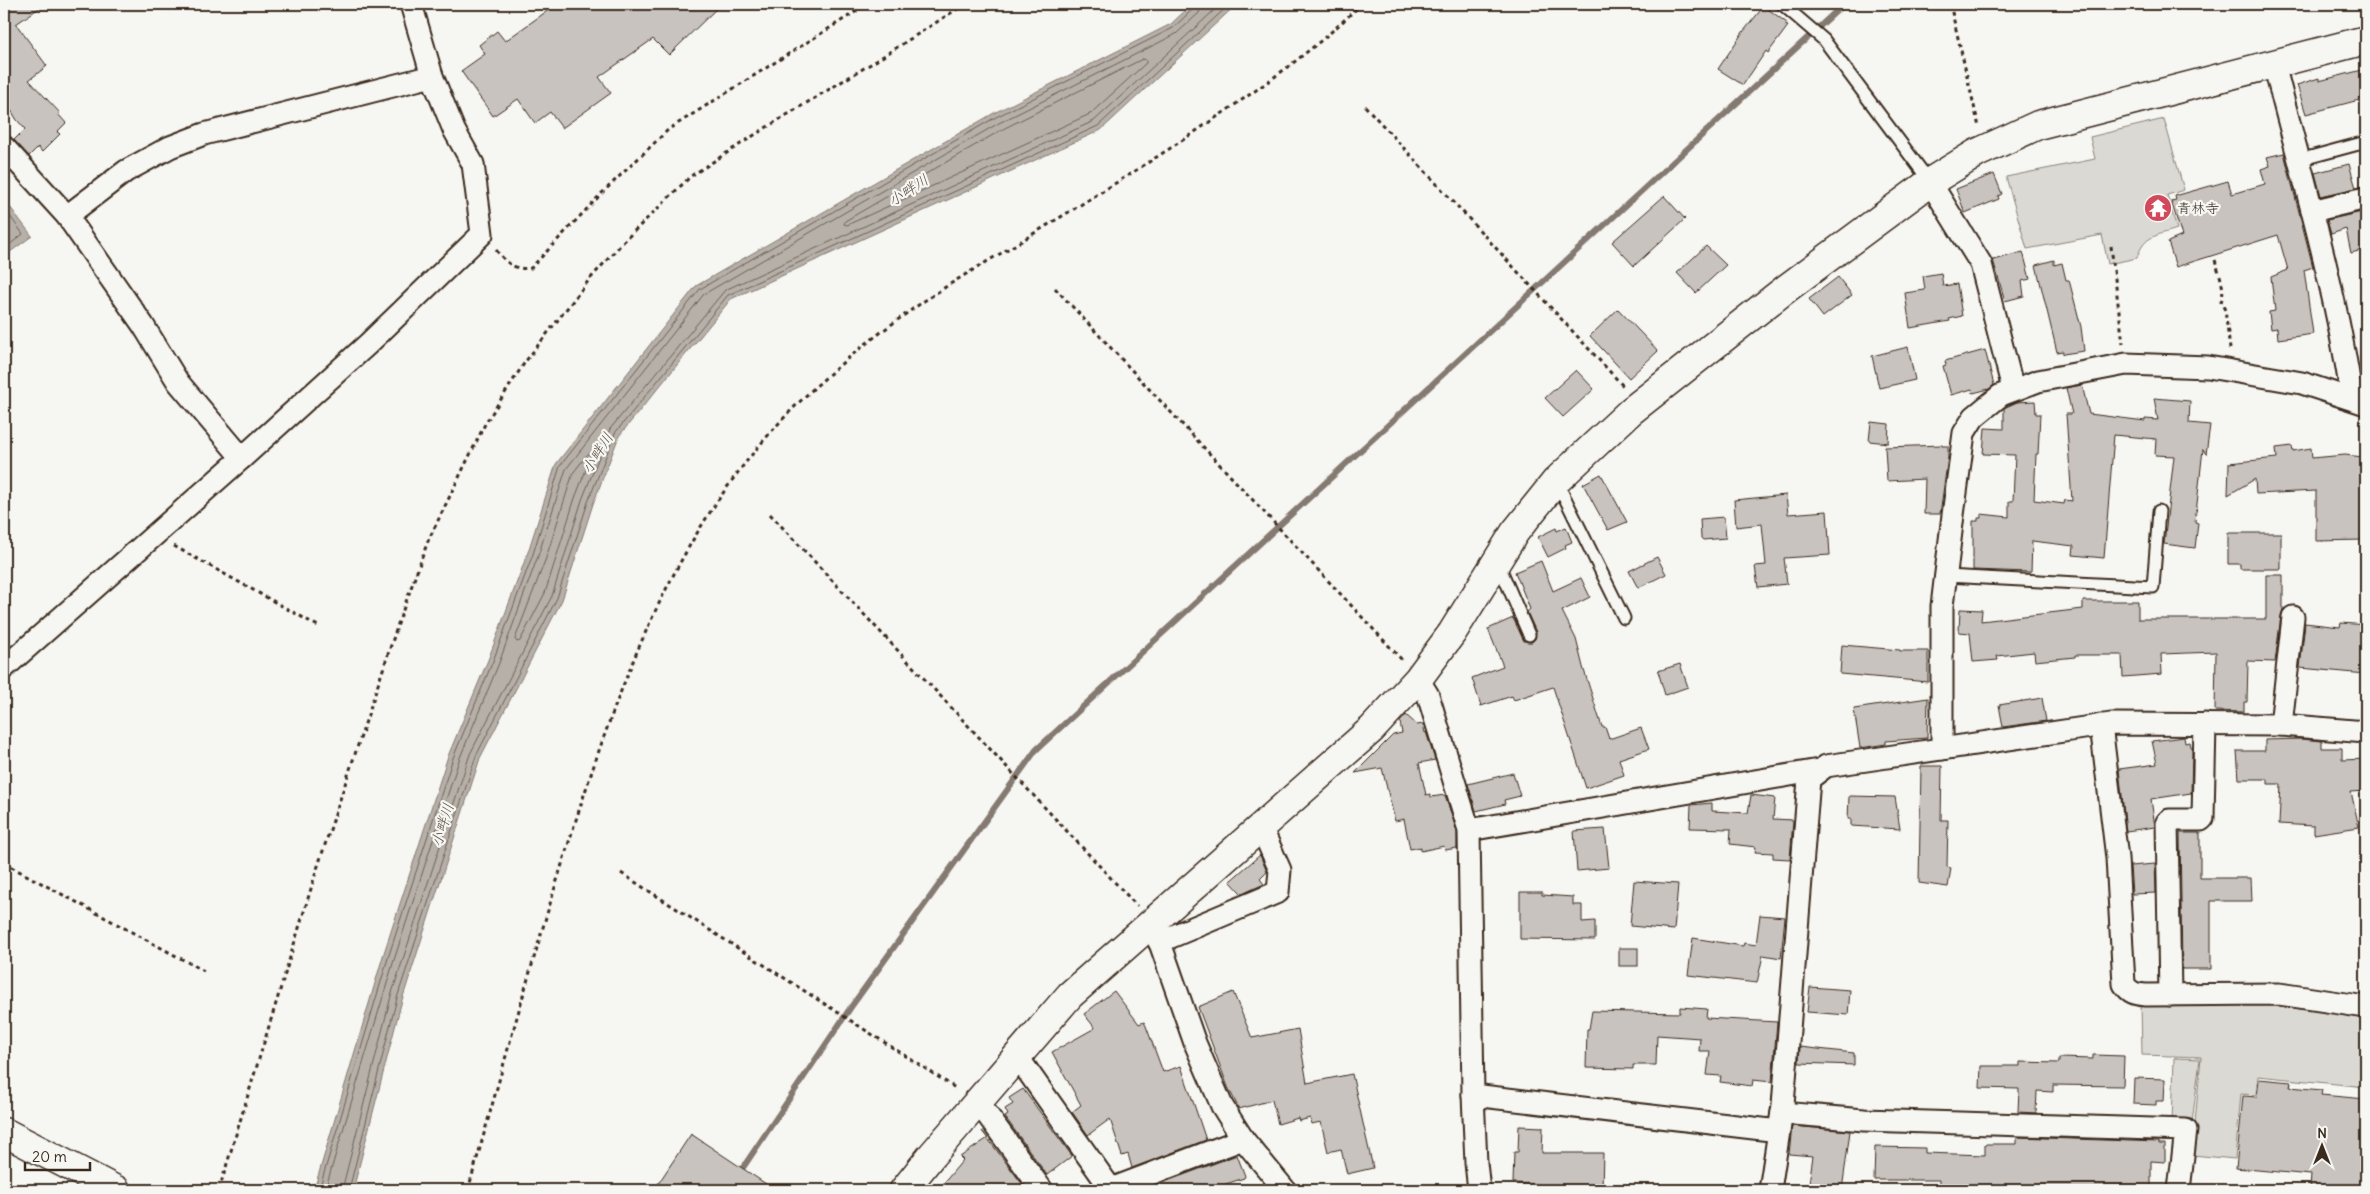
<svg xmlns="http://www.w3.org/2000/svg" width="2370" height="1194" font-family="Delius,'Klee One',sans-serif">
<rect width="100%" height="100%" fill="#f6f6f2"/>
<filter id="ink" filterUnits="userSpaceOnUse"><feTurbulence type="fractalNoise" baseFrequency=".02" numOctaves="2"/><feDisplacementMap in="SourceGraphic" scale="10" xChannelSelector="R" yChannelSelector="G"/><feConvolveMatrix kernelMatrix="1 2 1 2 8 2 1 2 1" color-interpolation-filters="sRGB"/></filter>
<g filter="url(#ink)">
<!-- green -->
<g fill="#dad9d3" stroke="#8a8278">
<path d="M2164 119 2184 190 2167 195 2177 229C2156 236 2144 235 2137 258L2108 264 2102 235 2027 249 2006 177 2095 159 2090 137Z"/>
<path d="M2281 1002 2366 1013V1087L2258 1076 2256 1095 2241 1094 2235 1159 2192 1155 2201 1057 2142 1055 2141 1003Z"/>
<path d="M2174 1058 2200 1059 2192 1123 2172 1124Z"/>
</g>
<!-- water -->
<g fill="#b6b0a9" stroke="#857a71">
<path d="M1192 4H1237L1101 130 731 299 619 436 593 504 562 600 480 758 402 1000 353 1190H314L383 956 448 756 488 660 528 552 556 464 696 286 994 113 1171 24Z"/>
<path d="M4 199 32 236 6 255 4 252Z"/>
</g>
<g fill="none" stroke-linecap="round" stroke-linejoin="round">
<!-- shore -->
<g stroke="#6c6056" stroke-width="1">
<path d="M1143 59 1146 60V63L1090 114 847 225 844 224 845 221 1003 129Z"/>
<path d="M4 208 23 234 4 249"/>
<path d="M590 454 591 457 575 498 545 593 520 641 517 642 515 639 546 558 573 473 587 455Z"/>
<path d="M319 1190 388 958 453 758 493 661 533 554 560 466 700 289 996 117 1173 28 1193 9 1195 4"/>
<path d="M325 1190 394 960 459 760 499 663 538 556 566 469 704 294 999 123 1176 34 1199 13 1201 4"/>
<path d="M342 1190 391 996 470 754 552 596 582 500 610 429 725 290 1094 121 1221 4"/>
<path d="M349 1190 397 998 476 756 557 598 588 502 615 433 728 295 1098 126 1230 4"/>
</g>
<!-- stream -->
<path stroke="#857a71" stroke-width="6" d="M738 1175 851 1007 1036 750 1844 4"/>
</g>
<!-- building -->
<g fill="#c8c3be" stroke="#3b2a1e">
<path d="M4 4H45L16 24 47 66 29 80 60 113 58 114 66 123 57 132 60 134 42 152 38 147 29 156 14 140 25 129 17 120 4 99Z"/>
<path d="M557 4H721L669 55 653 39 599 77 611 93 562 128 550 112 535 123 518 99 493 116 461 71 485 54 479 45 497 31 505 41Z"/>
<path d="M1764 6 1787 23 1785 25 1788 26 1768 53 1766 51 1743 85 1718 69 1743 32Z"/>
<path d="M2366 69V96L2359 98V100L2306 114 2297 85 2319 78V81Z"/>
<path d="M2284 153 2313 267 2304 270 2313 334 2278 339 2277 328 2271 329 2269 312 2275 311 2271 277 2288 270 2278 235 2176 267 2168 242 2182 236 2171 201 2176 200 2175 196 2228 181 2232 194 2265 184 2261 169 2270 166 2267 157Z"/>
<path d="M2349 164 2356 188 2321 196 2315 173Z"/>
<path d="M1994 174 2002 194 1998 196 1999 199 1965 213 1956 189Z"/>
<path d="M1664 196 1685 219 1634 266 1612 242Z"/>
<path d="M2362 212 2366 225V249L2351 253 2346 229 2331 234 2327 220Z"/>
<path d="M1706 246 1726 265 1696 293 1677 273Z"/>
<path d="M2023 252 2030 279 2022 281 2024 296 2005 301 1993 260Z"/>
<path d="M2054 260V265L2062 263 2066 280H2069L2081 327 2084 351 2063 354V351L2057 352 2036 265Z"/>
<path d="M1941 273 1943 286 1957 284 1962 316 1949 319 1950 321 1910 328 1905 293 1925 290 1923 276Z"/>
<path d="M1838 277 1852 295 1823 317 1809 299Z"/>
<path d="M1618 309 1658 351 1629 378 1590 336Z"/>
<path d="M1908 347 1915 380 1879 388 1872 356Z"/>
<path d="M1985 350 1994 385 1989 389 1973 393 1972 389 1951 395 1943 366 1946 365 1945 361Z"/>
<path d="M1576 370 1594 389 1563 417 1545 398Z"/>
<path d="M2082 385 2089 414 2145 421V419L2158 420 2154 398 2190 401 2189 423 2210 425 2206 454 2203 449 2195 522 2198 523 2195 548 2164 544 2174 456 2155 455 2156 439 2114 435 2104 558 2073 555 2074 546 2032 541 2031 572 1973 570V521H1978V518H1981V514L2009 517V501H2013L2015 455 1983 454 1985 428 2004 429V408L2017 402 2035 401 2036 414H2040L2038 454H2036L2034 500 2064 504 2065 500 2072 501 2066 414H2072L2066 388Z"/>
<path d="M1871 422 1889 424 1888 443 1869 441Z"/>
<path d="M1942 445V446H1948V457L1940 514H1924L1925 479 1887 481 1885 447Z"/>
<path d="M2292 446 2293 451 2311 448 2312 458 2345 455 2363 457V540L2316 541V491L2256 494 2255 479 2228 495 2229 463 2277 458 2276 448Z"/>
<path d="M1601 474 1627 522 1608 530 1583 484Z"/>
<path d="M1786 495 1788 514 1827 511 1830 555 1784 558 1787 584 1758 587 1755 566 1766 565 1762 524 1736 527 1734 500Z"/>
<path d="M1724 517 1726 538 1703 540 1701 538 1700 519Z"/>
<path d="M1566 527 1572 542 1565 545 1566 548 1548 557 1538 537 1556 528 1557 531Z"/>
<path d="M2228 533H2281V569H2240V564H2228Z"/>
<path d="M1657 557 1666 574 1638 588 1629 571Z"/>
<path d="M1541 561 1553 591 1581 578 1590 597 1562 611 1576 639 1583 667 1602 727H1605L1609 739 1641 728 1649 749 1619 759 1624 775 1586 788 1553 687 1514 700 1512 696 1481 706 1472 678 1503 666 1488 629 1513 618 1524 641 1532 642 1535 639 1536 632 1527 612 1530 609 1515 572Z"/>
<path d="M2266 575H2283V609L2281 616 2275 662 2248 661 2247 702H2244V712L2215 711 2216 652 2161 654 2162 674 2123 677 2122 655H2075V657L2035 661 2034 652 1997 656 1998 660 1973 662 1970 633 1959 632 1960 609 1982 610 1981 621 2083 609V601H2138V619H2266Z"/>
<path d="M2305 623 2340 627 2341 623 2366 625V674L2300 668Z"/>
<path d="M1842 645 1900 650V651H1928V682L1840 674Z"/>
<path d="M1680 664 1688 687 1665 695 1658 671Z"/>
<path d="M1928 698 1927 738 1886 741V744L1860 748 1854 709Z"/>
<path d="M2042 698 2046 721 2003 727 1999 705Z"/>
<path d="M1406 715 1417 725 1423 724 1425 733 1426 732 1435 760 1419 763 1426 795 1430 794 1431 797 1445 795 1457 832V848L1445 850 1444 846 1421 851V847L1410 849 1404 819 1395 821 1382 768 1355 773 1393 735 1402 733 1400 722Z"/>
<path d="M2184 737 2185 743 2190 742 2192 751 2191 793 2151 799 2155 827 2126 831 2119 769 2157 764 2152 741Z"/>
<path d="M2301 739 2322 741V748H2342V760L2366 759V791L2351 792 2359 827 2314 834V826L2279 824 2281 784H2268V779H2239L2237 751H2265V740Z"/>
<path d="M1921 766H1942L1941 820H1948L1947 867 1951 868 1948 887 1919 883Z"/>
<path d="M1513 773 1520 796 1504 800 1505 804 1476 811 1468 784Z"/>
<path d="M1751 795 1775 798 1773 819 1793 820 1790 859 1773 858V853L1755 852 1756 847 1730 844 1731 829 1690 828 1691 805 1712 803V811L1748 813Z"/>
<path d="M1849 796 1895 797 1900 829 1851 826V819H1848Z"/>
<path d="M1605 829 1609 868 1577 871 1574 831Z"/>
<path d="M2180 833H2200V878H2251L2252 901H2211V969H2182Z"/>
<path d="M1260 855 1267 872 1260 879 1264 884 1242 894 1230 881Z"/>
<path d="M2155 864 2156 893 2132 894 2130 866Z"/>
<path d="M1634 881 1678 884 1674 930 1630 926Z"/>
<path d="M1520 892H1542V895L1573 897V905H1582V922L1595 921V940L1520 939Z"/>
<path d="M1760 915 1785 917 1781 958 1763 955 1757 983 1688 975 1693 938 1743 946 1744 943 1756 945Z"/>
<rect x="1619" y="948" width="19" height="18"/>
<path d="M1810 987 1850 990 1848 1015 1807 1012Z"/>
<path d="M1114 991 1139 1024 1144 1022 1146 1026 1163 1072 1181 1066 1206 1140 1132 1168 1128 1154 1122 1156 1110 1119 1088 1135 1072 1112 1081 1105 1052 1052 1095 1028 1084 1014Z"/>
<path d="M1233 992 1252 1038 1298 1029 1307 1083 1352 1074 1373 1168 1347 1174 1341 1149 1328 1152 1321 1122 1311 1124 1310 1118 1299 1121 1298 1118 1278 1124 1272 1100 1239 1109 1228 1087 1198 1007Z"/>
<path d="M1680 1007 1707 1009 1706 1018 1777 1022 1772 1082 1753 1080 1752 1086 1720 1082 1721 1076 1707 1075 1710 1051H1699L1700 1038 1657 1035 1656 1065H1633V1069L1586 1068 1587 1029H1589L1592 1011 1680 1013Z"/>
<path d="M1800 1047 1854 1053V1065L1799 1063Z"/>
<path d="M2093 1055 2124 1056 2123 1086 2053 1085V1092L2037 1091 2036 1113 2018 1112 2019 1089 1980 1088 1981 1066H2020V1062L2059 1063V1058L2093 1059Z"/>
<path d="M2134 1078 2165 1079 2164 1101H2156V1105L2133 1104Z"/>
<path d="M2259 1079 2291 1082 2290 1087 2322 1090 2321 1095 2366 1099V1190H2310L2311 1175 2236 1168 2243 1096 2257 1097Z"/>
<path d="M1023 1089 1072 1156 1047 1175 1005 1117 1008 1115 1005 1109 1013 1104 1009 1098Z"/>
<path d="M1519 1126 1543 1127 1542 1153H1603L1602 1188 1513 1183 1514 1152H1518Z"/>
<path d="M1792 1126 1850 1131 1842 1190H1808L1813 1156 1789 1154Z"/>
<path d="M982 1131 1026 1189 938 1190 963 1160 960 1157 988 1138Z"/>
<path d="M691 1134 775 1190H654Z"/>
<path d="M2017 1137 2159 1142V1144H2165V1162L2151 1161V1190H1939V1180H1874L1875 1147 1925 1148V1153L1985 1155V1144H2017Z"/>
<path d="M1237 1155 1245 1176 1244 1178 1208 1190H1143Z"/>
</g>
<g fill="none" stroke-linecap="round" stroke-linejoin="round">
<defs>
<g id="service">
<path d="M1782 4 1824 40 1930 182"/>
<path d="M2299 160 2366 142"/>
<path d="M1557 482 1624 618"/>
<path d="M1498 563 1529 635"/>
<path d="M1946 576 2153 587 2159 511"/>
</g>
<g id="minor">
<path d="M2274 64C2302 175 2335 285 2352 399"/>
<path d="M4 147 67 216 143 325 178 382 242 458 4 668"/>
<path d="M1930 182 1981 264 2013 389"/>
<path d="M2312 211 2366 198"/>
<path d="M67 216 126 171 170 147 204 134 432 76"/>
<path d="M242 458 368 344 482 234 473 164 454 130 432 76 411 4"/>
<path d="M1418 679 1428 695 1469 830 1819 770"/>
<path d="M2101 725 2117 858 2124 984C2130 993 2135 994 2146 995L2279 994 2366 1007"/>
<path d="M2281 725 2293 617"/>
<path d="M1942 749V606L1953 515 1964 433 1974 417 1985 408 2001 395 2038 381 2126 364 2208 367 2232 371 2302 383 2366 404"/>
<path d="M1469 830 1473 1095 1476 1163 1479 1190"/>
<path d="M1153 923 1195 1043 1222 1106 1243 1139 1285 1190"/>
<path d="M1159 942 1278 892 1280 870 1261 827"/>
<path d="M2170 995 2167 822 2169 820H2201L2203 818 2205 724"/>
<path d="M1017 1056 1111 1189 1243 1139"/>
<path d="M1473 1095 1779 1131"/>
<path d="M978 1102 1042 1190"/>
<path d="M1782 1113 1864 1120 2186 1130 2179 1190"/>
<path d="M1770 1190 1783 1105 1809 779 1826 766 2111 724 2281 725 2366 732"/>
</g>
<path id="tertiary" d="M904 1190 932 1155 1070 995 1372 729 1418 679 1452 633 1515 532 1556 481 1631 411 1787 288 1930 182 1977 153 2038 125 2366 40"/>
<path id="primary" d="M4 1132 116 1190"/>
</defs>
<!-- service casing -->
<use href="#service" stroke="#3b2a1e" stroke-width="15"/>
<!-- minor casing -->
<use href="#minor" stroke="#3b2a1e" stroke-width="25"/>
<!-- tertiary casing -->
<use href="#tertiary" stroke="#3b2a1e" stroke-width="31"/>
<!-- primary casing -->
<use href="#primary" stroke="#3b2a1e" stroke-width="31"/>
<!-- path -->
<g stroke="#3b2a1e" stroke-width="3" stroke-dasharray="4 4" stroke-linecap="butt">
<path d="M848 4 856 12"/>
<path d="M1950 4 1979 127"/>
<path d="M1365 106 1624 387"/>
<path d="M2111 246 2123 344"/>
<path d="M496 250C506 262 514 271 531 268L602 193 669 129 868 4"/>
<path d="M2215 260C2219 273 2226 289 2221 302L2225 310 2230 349"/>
<path d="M1055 288 1403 661"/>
<path d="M770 514 1137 906"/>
<path d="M174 546 318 626"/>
<path d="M4 863 204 971"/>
<path d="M621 873 957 1089"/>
<path d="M219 1190 317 869 399 621 428 541 485 424 525 362 589 280 625 240 691 176 767 127 874 62 965 4"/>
<path d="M468 1190C501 1075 532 960 568 845 612 705 663 560 759 446 802 394 855 350 910 311 946 285 985 263 1023 240 1087 201 1151 162 1214 119 1266 84 1317 48 1361 4"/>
</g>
<!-- service -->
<use href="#service" stroke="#f6f6f2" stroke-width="11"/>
<!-- minor -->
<use href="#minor" stroke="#f6f6f2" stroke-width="21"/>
<!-- tertiary -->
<use href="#tertiary" stroke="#f6f6f2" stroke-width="28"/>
<!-- primary -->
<use href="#primary" stroke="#f6f6f2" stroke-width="28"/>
</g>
</g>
<!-- icons -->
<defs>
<symbol id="temple-disc" viewBox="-11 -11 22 22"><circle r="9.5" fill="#d1495b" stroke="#f6f6f2"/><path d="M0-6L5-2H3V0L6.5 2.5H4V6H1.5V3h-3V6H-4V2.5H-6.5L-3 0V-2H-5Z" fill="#fff"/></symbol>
</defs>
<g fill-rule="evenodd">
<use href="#temple-disc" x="2142" y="192" width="32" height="32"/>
</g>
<g text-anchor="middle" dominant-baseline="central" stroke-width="4.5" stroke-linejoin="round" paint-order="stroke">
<!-- poi labels -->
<g font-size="14" fill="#3b2a1e" stroke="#f6f6f2" text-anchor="start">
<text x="2177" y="208">青林寺</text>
</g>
<!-- water labels -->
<g font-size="15" font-style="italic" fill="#605248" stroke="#f6f6f2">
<text transform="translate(908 190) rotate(-33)">小畔川</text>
<text transform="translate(597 453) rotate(-58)">小畔川</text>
<text transform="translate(442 825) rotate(-73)">小畔川</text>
</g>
</g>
<!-- margin -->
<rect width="2370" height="1194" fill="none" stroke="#f6f6f2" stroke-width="20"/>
<rect x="10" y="10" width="2350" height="1174" fill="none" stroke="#3b2a1e" stroke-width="2" filter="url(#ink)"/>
<!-- north arrow -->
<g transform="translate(2322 1146)" stroke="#f6f6f2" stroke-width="4" paint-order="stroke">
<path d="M0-4L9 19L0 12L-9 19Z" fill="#3b2a1e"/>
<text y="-8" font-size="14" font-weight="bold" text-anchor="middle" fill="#3b2a1e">N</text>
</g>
<!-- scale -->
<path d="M25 1162v8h65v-8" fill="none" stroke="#3b2a1e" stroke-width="2.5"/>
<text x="32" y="1162" font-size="15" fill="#3b2a1e" stroke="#f6f6f2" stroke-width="4" paint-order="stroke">20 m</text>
</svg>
